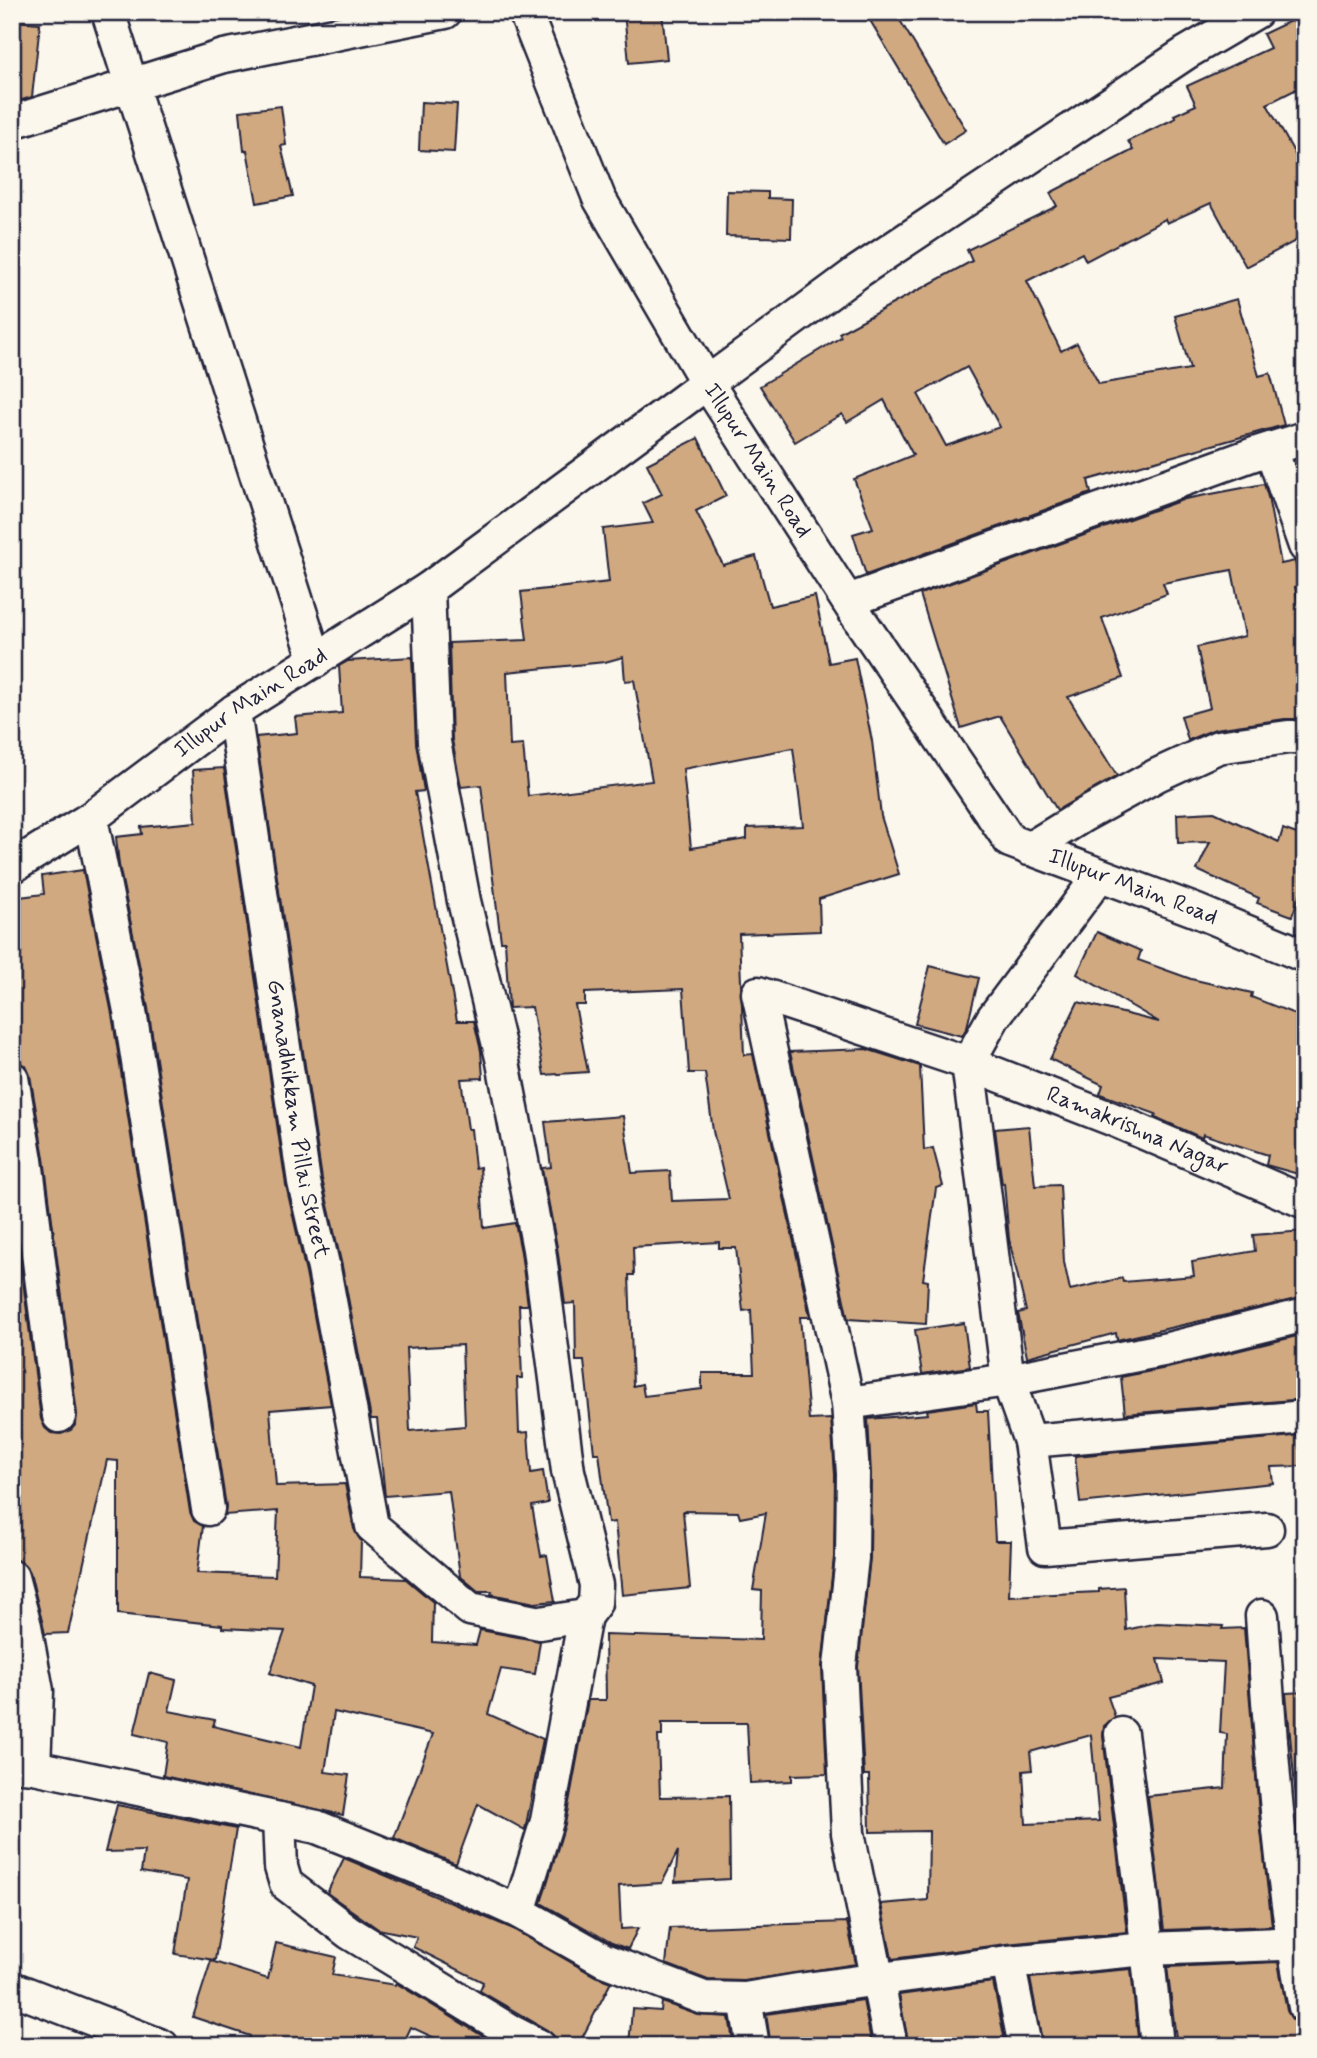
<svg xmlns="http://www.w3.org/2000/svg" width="1317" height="2058" font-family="Mynerve,sans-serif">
<rect width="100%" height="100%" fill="#fbf7ec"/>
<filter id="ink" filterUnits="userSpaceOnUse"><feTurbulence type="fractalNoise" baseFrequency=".0143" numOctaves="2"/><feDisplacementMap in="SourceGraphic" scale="14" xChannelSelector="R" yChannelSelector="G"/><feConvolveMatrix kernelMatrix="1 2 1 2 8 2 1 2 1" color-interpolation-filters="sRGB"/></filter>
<g filter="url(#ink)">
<!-- building -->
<g fill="#d0a981" stroke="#22223b" stroke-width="2" fill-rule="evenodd">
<path d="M624 12H662L667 59 629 63Z"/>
<path d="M865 12H895L966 130 944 144Z"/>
<path d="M1305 14V85L1267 104 1305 172V236L1246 267 1211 203 1167 223 1165 219 1086 261 1082 253 1027 281 1061 351 1077 343 1099 384 1190 369 1175 316 1237 299 1259 376 1270 373 1284 425 1088 480 1091 493 866 575 853 534 873 528 854 479 913 455 884 400 847 422 842 414 795 442 760 386 841 337 839 333 972 261 967 250 1057 206 1050 193 1133 150 1128 141 1176 118 1174 115 1196 105 1187 86 1270 48 1263 34ZM967 367 1000 427 946 446 918 394Z"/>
<path d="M12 21 40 23 32 97 12 103Z"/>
<path d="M421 102 457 104 454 152 419 150Z"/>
<path d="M281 106 286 145 281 146 293 196 257 203 247 150 244 151 240 111Z"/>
<path d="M727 191 768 192V198L792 199 791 238 726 236Z"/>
<path d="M698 438 726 496 696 511 723 565 756 556 770 606 815 596 829 663 855 658 872 741 881 816 899 874 819 899 820 931 739 934 744 1055 753 1054 810 1317H800L809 1420 831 1419 835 1475 834 1557 822 1667 827 1774 792 1775V1781L750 1783 747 1723H662V1736H658L660 1797 729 1796 730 1879 675 1882 678 1851 662 1883 619 1886 621 1929 638 1928 628 1949 612 1943 541 1903 565 1824 588 1700H606L605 1635 761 1640 762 1591 753 1590 766 1513 740 1518 738 1512 683 1511 690 1588 622 1595 615 1522 608 1523 599 1453H594L584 1361H576L575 1303 565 1304 557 1247 542 1168 551 1167 545 1122 623 1116 632 1173 670 1171 672 1201 729 1199 713 1131 705 1073H689L683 989 585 993V1005H575L588 1072 544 1075 532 1007 509 1008 505 941H501L481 785 461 787 452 740 449 643 527 640 521 592 609 582 603 529 653 523 643 503 662 494 647 464ZM623 657 625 681 634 680 652 781 528 796 523 745 510 746 507 672 605 662ZM793 748 803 826 747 828V839L691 848 683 769ZM719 1242V1248H736L743 1311 751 1310 754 1373H702V1389L644 1396 642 1384 633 1386 629 1275H634L633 1247Z"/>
<path d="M1264 484 1268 497 1281 564 1295 561 1300 586 1295 587 1305 631V719H1285L1215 729 1188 740 1181 716 1210 708 1197 647 1245 636 1232 570 1163 583 1167 594 1102 618 1123 678 1068 697 1117 776 1057 810 1000 716 961 728 920 594 1185 499Z"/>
<path d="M412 657 416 743 424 791 415 792 457 1021H474L481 1051 483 1078 461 1079 468 1129H471L475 1168 480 1167 484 1228 515 1223 521 1252 528 1305H519L522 1378H517L519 1433 528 1432 531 1473 543 1471 548 1503 532 1506 541 1556 547 1555 555 1601 535 1603 491 1594 492 1591H478L460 1576 449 1491 385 1496 377 1419H371L342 1266 322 1179 256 737 297 733 295 717 342 713 339 666 348 661ZM462 1345 465 1426 410 1431 406 1348Z"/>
<path d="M224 768 286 1185 306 1273 331 1405 270 1410 276 1486 345 1484 354 1529 361 1541 360 1577 406 1579 433 1602 432 1642 476 1645 480 1630 540 1641 535 1674 501 1669 488 1714 543 1739 525 1830 478 1804 456 1864 394 1838 433 1734 334 1712 325 1772 349 1775 343 1815 163 1776 168 1742 134 1734 149 1673 176 1680 169 1711 215 1720 213 1726 301 1747 311 1686 270 1673 285 1631 222 1628V1625L118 1614V1461L107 1460 68 1633 45 1634 30 1572 24 1564 12 1559V1197L41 1419 45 1428 51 1433 61 1434 71 1430 76 1424 77 1414 44 1158 30 1075 26 1066 12 1060V898L44 894 42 876 83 870 112 1014 190 1512 194 1521 203 1526 197 1573 275 1576 278 1511 225 1515 226 1506 148 1008 119 865 116 837 142 834 141 827 196 822 193 770Z"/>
<path d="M1214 812 1279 842 1283 829 1305 837V881L1292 916 1257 903 1259 898 1197 870 1210 842 1178 843 1177 814Z"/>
<path d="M1097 932 1141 951 1138 960 1191 979 1252 993 1251 997 1305 1018V1176L1266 1165 1268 1155 1203 1134 1202 1138 1155 1117 1156 1114 1100 1094 1103 1085 1050 1059 1078 1002 1159 1022 1077 974Z"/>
<path d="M930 966 979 978 967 1027 962 1036 915 1024Z"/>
<path d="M866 1049 920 1066 924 1150 933 1148 943 1186 936 1188 923 1280 928 1281 926 1324 848 1319 790 1052Z"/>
<path d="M1029 1126 1035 1186 1060 1185 1064 1262 1070 1290 1122 1278 1123 1282 1194 1276 1192 1262 1255 1251 1253 1235 1305 1231V1297L1117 1340 1116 1333 1027 1357 1018 1313 1026 1311 1009 1239 1004 1183 1002 1184 995 1129Z"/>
<path d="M964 1323 970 1367 922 1374 915 1330Z"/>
<path d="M1305 1334V1399L1125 1414 1121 1377 1172 1367Z"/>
<path d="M976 1403 977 1411H988L995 1541H1011L1009 1596 1099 1592V1589L1124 1587 1126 1630 1157 1623 1223 1626 1222 1629 1244 1628 1259 1814 1272 1926 1164 1930 1148 1796 1225 1788 1227 1734 1220 1733 1224 1662 1158 1659 1164 1683 1108 1697 1115 1717 1104 1726 1103 1736 1127 1932 1006 1944 892 1959 881 1904 928 1900 929 1831 870 1832 869 1775H864L858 1667 870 1558 871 1474 868 1419 928 1414 927 1410ZM1091 1735 1099 1821 1026 1824 1023 1771 1032 1770 1030 1752Z"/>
<path d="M1305 1435V1466L1271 1467 1273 1483 1080 1503 1075 1456Z"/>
<path d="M1305 1692V1891L1286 1693Z"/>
<path d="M117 1805 236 1829 215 1960 175 1954 187 1880 141 1872 144 1851 105 1852Z"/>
<path d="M344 1858 511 1928 595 1976 611 1982 578 2046H557L555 2037 547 2030 480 1991 483 1982 413 1947 417 1937 378 1929 327 1893Z"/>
<path d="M847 1922 856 1964 744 1981 708 1980 666 1964 670 1928Z"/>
<path d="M276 1943 336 1957 332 1975 395 1985 396 1983 499 2046H452L411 2027 402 2046H263L248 2042 250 2036 193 2017 211 1961 268 1979Z"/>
<path d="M1278 1962 1287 2011 1292 2019 1305 2025V2046H1177L1167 1967Z"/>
<path d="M1131 1969 1138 2038 1092 2046H1043L1030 1978Z"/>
<path d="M993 1982 1006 2046H909L899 1995Z"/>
<path d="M863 2000 872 2046H771L766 2014Z"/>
<path d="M662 2002 698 2015 729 2017 734 2046H629L632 2009 661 2011Z"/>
</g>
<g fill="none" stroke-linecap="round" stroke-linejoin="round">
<defs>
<g id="street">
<path d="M108 12 316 661"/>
<path d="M525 12 599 198 707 383 859 271 1186 53 1256 12"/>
<path d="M12 122 224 56 445 12"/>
<path d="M1271 449 1305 546"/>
<path d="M848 601 1254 454 1305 438"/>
<path id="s1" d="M234 711 304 1182 324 1269 372 1526 470 1609 540 1623 585 1616 595 1603 596 1585 568 1471 539 1249 503 1062 464 901 434 742 428 589"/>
<path d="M91 818 130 1011 208 1509"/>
<path d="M1029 849 1084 815 1157 775 1218 747 1288 737H1305"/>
<path id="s2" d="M12 867 91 818 234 711 428 589 707 383 858 617 1010 841 1197 911 1305 956"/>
<path d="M1100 875 993 1018 968 1063 1008 1380 1168 1349 1305 1315"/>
<path d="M12 1078 26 1160 59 1416"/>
<path d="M848 1403 1008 1380 1030 1441 1305 1417"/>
<path d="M1030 1441 1045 1547 1267 1529"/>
<path d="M12 1577 25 1626 37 1691 34 1767"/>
<path d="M1262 1616C1271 1746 1279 1878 1305 2007"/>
<path d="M1121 1734 1141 1888 1157 2046"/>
<path d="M12 1765 34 1767 317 1827 448 1880 519 1912 604 1960 704 1998 745 1999 798 1990 1008 1962 1147 1949 1305 1943"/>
<path d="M279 1819 281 1867 286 1884 350 1933 512 2032 539 2046"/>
<path d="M519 1912 547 1821 585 1616"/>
<path d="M1008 1962 1025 2046"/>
<path d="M12 1988 162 2046"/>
<path d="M745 1999 753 2046"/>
<path id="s3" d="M891 2046 848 1833 840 1666 852 1558 853 1474 848 1403 758 993 968 1063 1112 1119 1305 1202"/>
</g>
</defs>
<!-- street casing -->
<use href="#street" stroke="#22223b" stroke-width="37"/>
<!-- street -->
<use href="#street" stroke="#fbf7ec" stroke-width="32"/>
</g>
</g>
<g text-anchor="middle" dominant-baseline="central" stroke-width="5" stroke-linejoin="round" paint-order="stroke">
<!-- street labels -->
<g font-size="23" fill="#22223b" stroke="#fbf7ec">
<text stroke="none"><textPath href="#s2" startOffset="940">Illupur Main Road</textPath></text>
<text stroke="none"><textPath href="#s2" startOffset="290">Illupur Main Road</textPath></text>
<text stroke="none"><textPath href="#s2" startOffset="1528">Illupur Main Road</textPath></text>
<text stroke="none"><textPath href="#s1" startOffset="413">Gnanadhikkam Pillai Street</textPath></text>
<text stroke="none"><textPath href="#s3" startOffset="1472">Ramakrishna Nagar</textPath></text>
</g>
</g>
<!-- margin -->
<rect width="1317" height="2058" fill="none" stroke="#fbf7ec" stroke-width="42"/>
<rect x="21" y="21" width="1275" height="2016" fill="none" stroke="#22223b" stroke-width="2.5" filter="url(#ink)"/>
</svg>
